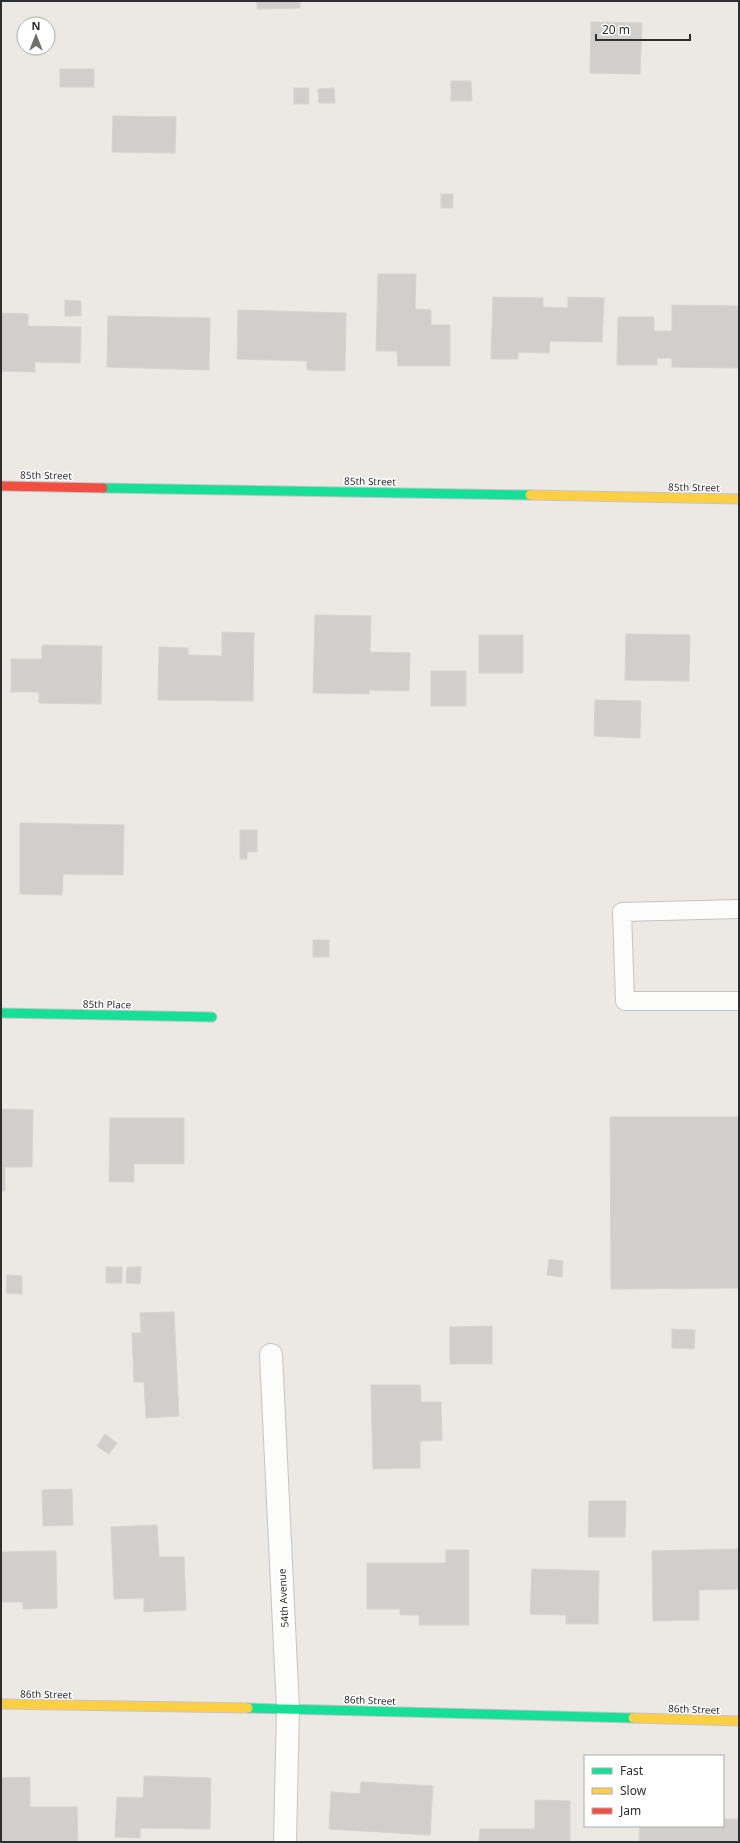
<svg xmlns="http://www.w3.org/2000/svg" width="740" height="1843" font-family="'Noto Sans',sans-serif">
<rect width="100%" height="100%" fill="#ece8e4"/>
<!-- building -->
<g fill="#d1cecb" stroke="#d7d4d0">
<path d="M257 1H300V8L257 9Z"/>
<path d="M591 22 642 23 640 74 590 73Z"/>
<rect x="60" y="69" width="34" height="18"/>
<path d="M451 81H471L472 101H451Z"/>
<rect x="294" y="88" width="15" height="16"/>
<path d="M334 88 335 103H319L318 89Z"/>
<path d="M113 116 176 117 175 153 112 152Z"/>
<rect x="441" y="194" width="12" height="14"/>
<path d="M378 274H416L415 309 431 310V325H450V366H398L397 351H376Z"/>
<path d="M493 297 543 298V307L568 308V297L604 298 602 342 550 341 549 353 518 352V359H491Z"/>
<path d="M65 300 81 301V316H65Z"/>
<path d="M672 305 739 306V368L672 367V358H657V365H617L618 317H654V331H672Z"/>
<path d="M238 310 346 313 345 371 307 370V361L237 359Z"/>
<path d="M1 313 28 314V326L81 327 80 363 35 362V372L1 371Z"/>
<path d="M108 316 210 318 209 370 107 367Z"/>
<path d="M315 615 371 616 370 652 410 653 409 691 369 690V694L313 693Z"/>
<path d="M222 632 254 633 253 701 158 700 159 647 188 648V655L222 656Z"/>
<path d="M626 634 690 635 689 681 625 680Z"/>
<rect x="479" y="635" width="44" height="38"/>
<path d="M42 645 102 646 101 704 39 703V692H11V659H42Z"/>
<rect x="431" y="671" width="35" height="35"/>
<path d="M595 700 641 701 640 738 594 736Z"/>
<path d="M20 823 124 825 123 875 63 874 62 895 20 894Z"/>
<path d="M240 830H257V852H247V859H240Z"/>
<rect x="313" y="940" width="16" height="17"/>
<path d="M1 1109 33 1110 32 1167H5V1191H1Z"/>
<path d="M610 1117H739V1288L611 1289Z"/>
<path d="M110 1118H184V1164H134V1182H109Z"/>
<path d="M549 1259 563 1261 562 1277 547 1275Z"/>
<rect x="106" y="1267" width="16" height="16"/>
<path d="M127 1267H141L140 1284 126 1283Z"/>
<path d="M7 1275 22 1276V1294L6 1293Z"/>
<path d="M174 1312 179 1416 146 1418 144 1382H134L132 1333H141L140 1313Z"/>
<path d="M492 1326V1364H450V1327Z"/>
<path d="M672 1329 695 1330 694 1349 672 1348Z"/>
<path d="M371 1385H420L421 1402H441L442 1440 420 1441V1468L373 1469Z"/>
<path d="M105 1434 117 1443 109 1454 97 1446Z"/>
<path d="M72 1489 73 1525 43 1526 42 1490Z"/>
<path d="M589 1501H626L625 1537H588Z"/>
<path d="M157 1525 159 1557H184L186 1610 144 1612V1598L114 1599 111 1527Z"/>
<path d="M739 1549V1589L699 1590V1620L653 1621 652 1551Z"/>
<path d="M446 1550H469V1625H419V1615H400V1609H367V1563H446Z"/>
<path d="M56 1551 57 1608 23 1609V1602H1V1552Z"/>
<path d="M532 1569 599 1571 598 1624H566V1615L530 1614Z"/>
<path d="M144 1776 211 1778 210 1829 140 1828V1838L115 1837 117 1797 143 1798Z"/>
<path d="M30 1777V1807H77L78 1842H1V1778Z"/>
<path d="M361 1782 433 1786 430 1835 329 1829 331 1792 360 1794Z"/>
<path d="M535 1800 570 1801V1842H479L480 1829H535Z"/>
<path d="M723 1819H739V1842H639L640 1826H723Z"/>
</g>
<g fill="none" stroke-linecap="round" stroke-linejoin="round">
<defs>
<path id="lane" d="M739 909 622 912 625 1001H739"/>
<path id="street" d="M271 1355 288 1709 285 1842"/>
<g id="fast">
<path d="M103 488 530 495"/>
<path d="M1 1013 212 1017"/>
<path d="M248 1708 633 1718"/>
</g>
<g id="slow">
<path d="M530 495 739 499"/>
<path d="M1 1704 248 1708"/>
<path d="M633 1718 739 1721"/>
</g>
<path id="jam" d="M1 486 103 488"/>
</defs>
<!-- lane casing -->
<use href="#lane" stroke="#c5c4c5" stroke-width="20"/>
<!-- street casing -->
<use href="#street" stroke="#c5c4c5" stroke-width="24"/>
<!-- fast casing -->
<use href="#fast" stroke="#c5c4c5" stroke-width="11"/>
<!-- slow casing -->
<use href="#slow" stroke="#c5c4c5" stroke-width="11"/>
<!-- jam casing -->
<use href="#jam" stroke="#c5c4c5" stroke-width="11"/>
<!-- lane -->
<use href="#lane" stroke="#fcfcfb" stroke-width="18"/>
<!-- street -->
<use href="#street" stroke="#fcfcfb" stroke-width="22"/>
<!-- fast -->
<use href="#fast" stroke="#16e098" stroke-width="9"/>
<!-- slow -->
<use href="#slow" stroke="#ffcf43" stroke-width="9"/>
<!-- jam -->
<use href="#jam" stroke="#f24e42" stroke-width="9"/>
</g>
<g text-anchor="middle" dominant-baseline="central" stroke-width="3" stroke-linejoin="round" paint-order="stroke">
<!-- street labels -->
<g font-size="10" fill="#2e2e2e" stroke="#fff">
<text transform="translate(46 475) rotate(1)">85th Street</text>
<text transform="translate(370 481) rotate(1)">85th Street</text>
<text transform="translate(694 487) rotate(1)">85th Street</text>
<text transform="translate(107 1004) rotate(1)">85th Place</text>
<text transform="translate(283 1598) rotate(-93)">54th Avenue</text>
<text transform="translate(46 1694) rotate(1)">86th Street</text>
<text transform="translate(370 1700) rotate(2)">86th Street</text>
<text transform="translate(694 1709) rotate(2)">86th Street</text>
</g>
</g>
<!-- border -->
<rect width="740" height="1843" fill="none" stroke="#2e2e2e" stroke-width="4"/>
<!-- legend -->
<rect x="584" y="1755" width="140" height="72" fill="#ffffff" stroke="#ababab"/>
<rect x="592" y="1768" width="20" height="6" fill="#16e098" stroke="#ababab"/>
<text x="620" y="1775" font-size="12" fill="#2e2e2e">Fast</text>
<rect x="592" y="1788" width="20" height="6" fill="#ffcf43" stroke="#ababab"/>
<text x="620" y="1795" font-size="12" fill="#2e2e2e">Slow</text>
<rect x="592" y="1808" width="20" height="6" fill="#f24e42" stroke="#ababab"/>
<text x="620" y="1815" font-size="12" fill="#2e2e2e">Jam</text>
<!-- north arrow -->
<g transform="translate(36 36)"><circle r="19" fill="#ffffff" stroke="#ababab"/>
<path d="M0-3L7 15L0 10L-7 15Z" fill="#706f6e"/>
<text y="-6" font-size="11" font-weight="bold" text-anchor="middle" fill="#2e2e2e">N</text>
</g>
<!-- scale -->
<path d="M596 34v6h94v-6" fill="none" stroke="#2e2e2e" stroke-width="2"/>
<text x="602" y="34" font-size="12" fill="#2e2e2e" stroke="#ffffff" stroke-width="3" paint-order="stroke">20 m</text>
</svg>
